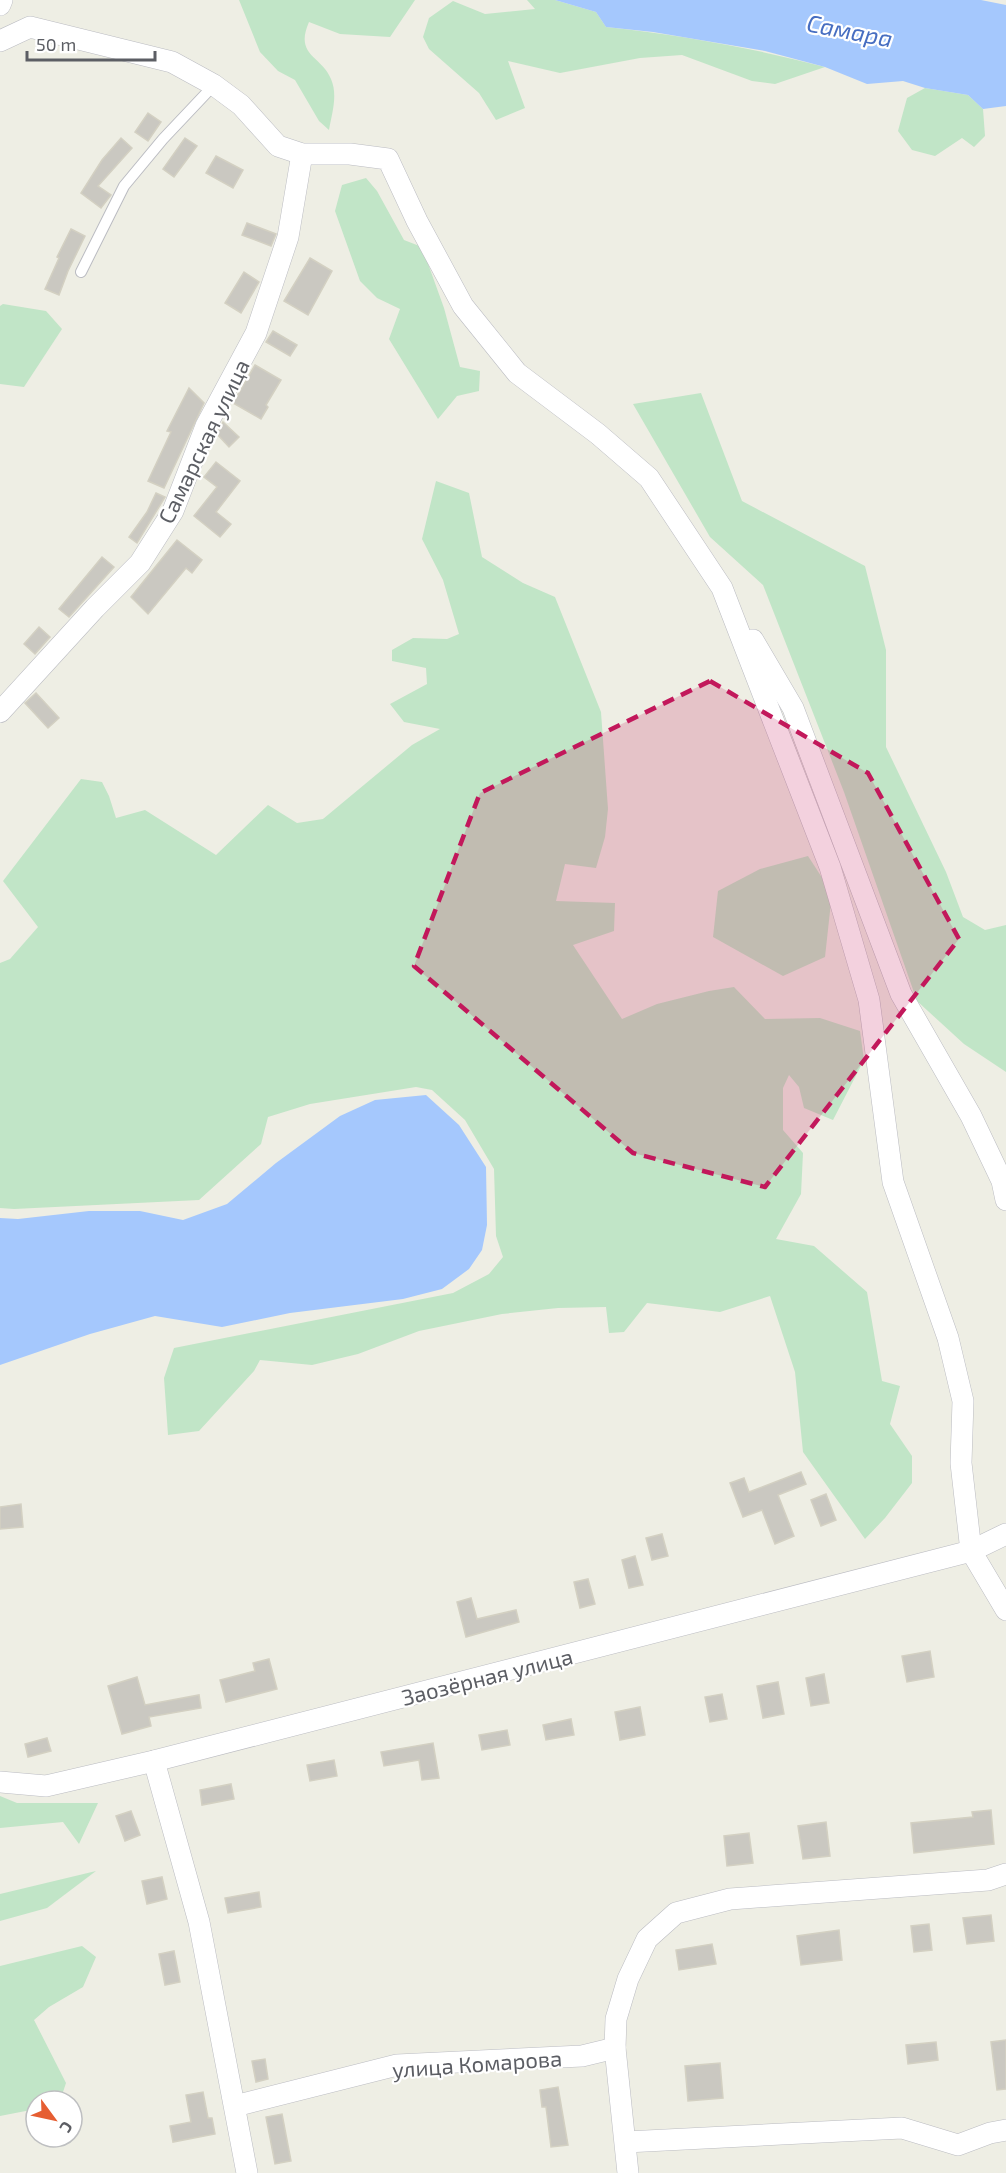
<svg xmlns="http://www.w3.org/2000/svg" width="1006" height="2173" font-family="'Exo 2',sans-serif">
<rect width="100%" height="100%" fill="#eeeee4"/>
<!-- green -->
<g fill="#c1e5c7">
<path d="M239 0H415L390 37 340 34 309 22C294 56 322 56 331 79 338 95 332 113 329 130L319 121 295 80 278 71 260 52Z"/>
<path d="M527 0H555L596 12 606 27C680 35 753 48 825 67L775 84 752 81 682 55 640 58 560 73 508 61 525 108 496 120 479 93 429 49 423 37 429 18 453 1 485 14 535 9Z"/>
<path d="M925 88 968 95 983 109 985 136 974 147 962 138 935 156 912 150 898 131 907 98Z"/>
<path d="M366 178 377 191 404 240 422 247 444 308 460 367 480 371 479 391 457 396 438 419 389 339 400 309 377 298 360 281 335 211 342 185Z"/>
<path d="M3 304 46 311 62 329 24 387 0 384V306Z"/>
<path d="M701 393 742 501 865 566 886 650V747L946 872 963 917 985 930 1006 925V1072L964 1044 917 1001 844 792 763 585 710 537 633 404Z"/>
<path d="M436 481 469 493 482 557 523 583 555 597 601 712 608 809 605 837 596 868 565 864 556 901 615 903 614 931 573 945 622 1019 657 1004 709 991 734 987 765 1019 820 1018 860 1031 864 1060 833 1120 804 1108 799 1087 789 1075 783 1088V1130L803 1153 801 1194 776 1239 814 1246 867 1292 882 1381 900 1386 890 1424 912 1456V1483L885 1518 865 1539 803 1452 795 1372 770 1296 720 1312 647 1303 624 1332 609 1333 606 1307 558 1308 502 1314 419 1331 358 1354 312 1365 260 1360 254 1371 199 1431 168 1435 164 1378 174 1348 453 1293 489 1274 503 1257 496 1236 494 1169 465 1120 432 1090 416 1087 310 1104 268 1117 261 1144 199 1200 14 1209 0 1208V963L10 959 38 927 3 881 81 779 102 782 109 796 116 818 145 810 216 855 268 805 297 823 323 819 412 745 440 729 404 722 390 704 427 684 426 668 392 661V650L413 638 447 639 459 634 443 580 422 539Z"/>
<path d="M808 856 832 893 825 957 783 976 713 937 718 891 760 869Z"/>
<path d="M0 1796 17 1803H98L79 1844 63 1822 0 1828Z"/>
<path d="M96 1871 47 1908 0 1921V1894Z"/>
<path d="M82 1946 96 1957 83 1987 49 2007 34 2020 66 2083 60 2101H36V2109L0 2116V1966Z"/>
</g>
<!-- water -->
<g fill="#a5c8fd">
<path d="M555 0H981L1006 5V106L983 109 968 95 925 88 903 81 867 84 825 67 765 51 653 32 606 27 596 12Z"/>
<path d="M426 1095 459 1125 486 1167 487 1225 482 1250 469 1269 442 1289 403 1299 290 1313 222 1327 155 1316 90 1334 0 1365V1218L18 1219 89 1211H140L183 1220 227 1204 276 1163 340 1116 375 1100Z"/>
</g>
<!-- building -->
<g fill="#cac8c1" stroke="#d3d0c2" stroke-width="1.5">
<path d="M148 113 161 122 148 141 135 132Z"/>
<path d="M121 138 132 148 98 186 111 195 101 208 81 193 102 160Z"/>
<path d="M185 138 197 146 174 177 163 169Z"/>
<path d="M216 156 243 170 233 188 206 173Z"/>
<path d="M247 223 276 234 271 246 242 235Z"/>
<path d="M71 229 85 236 68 271 59 295 45 289 59 258 57 257Z"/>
<path d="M310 258 332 271 308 315 284 301Z"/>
<path d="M244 272 259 282 241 313 225 303Z"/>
<path d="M273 331 297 345 290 356 266 342Z"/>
<path d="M255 365 281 380 266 405 268 407 261 419 233 403Z"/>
<path d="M189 388 204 403 164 488 148 481 171 432 167 431Z"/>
<path d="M223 422 239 437 229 447 217 434Z"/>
<path d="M216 462 240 481 216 512 231 524 220 537 194 516 217 487 204 477Z"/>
<path d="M156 493 165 497 137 543 129 537 147 512Z"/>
<path d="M177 540 202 560 192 573 186 568 148 614 131 597Z"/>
<path d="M102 557 114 567 69 617 59 609Z"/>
<path d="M39 627 50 637 35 654 24 644Z"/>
<path d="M36 693 59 718 48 728 25 703Z"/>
<path d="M801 1472 806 1484 778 1495 794 1536 775 1544 762 1510 743 1517 730 1483 744 1478 749 1492Z"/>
<path d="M826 1494 836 1520 821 1526 811 1500Z"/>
<path d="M21 1504 23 1527 0 1529V1507Z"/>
<path d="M662 1534 668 1556 652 1560 646 1538Z"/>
<path d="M635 1556 643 1585 629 1588 622 1560Z"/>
<path d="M588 1579 595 1604 580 1608 574 1582Z"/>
<path d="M471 1598 477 1619 516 1610 519 1622 466 1637 457 1602Z"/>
<path d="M930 1651 934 1677 907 1682 902 1656Z"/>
<path d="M269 1659 277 1689 226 1702 220 1680 255 1671 253 1663Z"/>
<path d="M824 1674 829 1703 811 1706 806 1678Z"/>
<path d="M137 1677 145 1705 199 1695 201 1708 149 1717 151 1726 122 1734 108 1686Z"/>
<path d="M778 1682 784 1714 763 1718 757 1686Z"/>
<path d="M722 1694 727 1719 710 1722 705 1697Z"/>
<path d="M640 1707 645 1735 620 1740 615 1712Z"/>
<path d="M571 1719 574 1735 546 1740 543 1725Z"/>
<path d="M507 1730 510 1745 482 1750 479 1735Z"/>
<path d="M47 1738 51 1751 28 1757 25 1744Z"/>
<path d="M433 1743 439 1778 422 1780 419 1760 384 1766 381 1752Z"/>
<path d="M334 1760 337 1776 310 1781 307 1765Z"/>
<path d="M231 1784 234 1799 202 1805 200 1790Z"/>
<path d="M991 1810 994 1844 914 1853 911 1823 973 1817 972 1812Z"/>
<path d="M131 1811 140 1835 125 1841 116 1816Z"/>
<path d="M826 1822 830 1856 803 1859 798 1826Z"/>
<path d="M749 1833 753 1863 727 1866 724 1836Z"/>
<path d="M162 1877 167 1899 147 1904 142 1881Z"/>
<path d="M259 1892 261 1907 228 1913 225 1898Z"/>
<path d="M991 1915 994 1941 967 1944 963 1918Z"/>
<path d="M929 1924 932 1950 914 1952 911 1926Z"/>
<path d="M839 1930 842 1960 801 1965 797 1936Z"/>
<path d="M712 1944 716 1964 679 1970 676 1950Z"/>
<path d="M174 1951 180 1982 165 1985 159 1954Z"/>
<path d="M1006 2040V2089L997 2090 991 2042Z"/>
<path d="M936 2042 938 2060 908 2064 906 2045Z"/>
<path d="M265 2059 268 2079 256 2082 252 2061Z"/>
<path d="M720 2063 723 2098 688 2101 685 2066Z"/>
<path d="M558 2087 568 2145 551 2147 546 2107H542L540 2090Z"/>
<path d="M203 2092 208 2118H212L215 2134 173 2142 170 2126 191 2122 186 2095Z"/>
<path d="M282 2114 291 2161 275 2164 266 2117Z"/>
</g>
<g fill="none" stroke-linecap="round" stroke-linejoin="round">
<defs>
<path id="lane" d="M81 272 124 186 163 139 214 85"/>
<g id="street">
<path d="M0 5 2 0"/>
<path d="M0 41 30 27 172 62 214 85 241 105 278 146 302 154H350L388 159 417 221 463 306 517 373 598 434 649 478 722 588 830 867 869 1000 893 1182 948 1338 963 1401 961 1463 971 1551 1006 1610"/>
<path d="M753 640 793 708 901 994 971 1116 1002 1181 1006 1200"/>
<path d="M0 712 95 608 140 563 173 511 206 426 256 333 288 237 302 154"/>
<path d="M154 1761 199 1922 247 2173"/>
<path d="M0 1782 46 1786 154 1761 971 1551 1006 1534"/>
<path d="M235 2106 397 2065 582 2056 615 2048"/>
<path d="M626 2142 902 2128 958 2145 990 2133 1006 2130"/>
<path d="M628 2173 615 2048 616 2019 628 1979 647 1939 676 1913 730 1899 988 1880 1006 1874"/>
</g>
</defs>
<!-- lane casing -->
<use href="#lane" stroke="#bbbcc2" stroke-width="12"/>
<!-- street casing -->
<use href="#street" stroke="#bbbcc2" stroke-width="22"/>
<!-- lane -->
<use href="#lane" stroke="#fff" stroke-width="10"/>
<!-- street -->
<use href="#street" stroke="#fff" stroke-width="21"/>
</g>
<!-- marked area -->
<path fill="#c2185b" fill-opacity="0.2" stroke="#c2185b" stroke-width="4.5" stroke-dasharray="12 8" stroke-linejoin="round" d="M710 681 868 773 959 939 765 1187 633 1153 414 966 480 793Z"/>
<g text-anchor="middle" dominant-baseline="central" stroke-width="4.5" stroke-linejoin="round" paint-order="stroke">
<!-- street labels -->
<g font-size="22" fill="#5c5e64" stroke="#fff">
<text transform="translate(203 441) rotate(-64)">Самарская улица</text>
<text transform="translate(487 1676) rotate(-14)">Заозёрная улица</text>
<text transform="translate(477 2063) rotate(-4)">улица Комарова</text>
</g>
<!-- water labels -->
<g font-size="24" font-style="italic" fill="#476ec1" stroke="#fff">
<text transform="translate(850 30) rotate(11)">Самара</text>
</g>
</g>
<!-- north arrow -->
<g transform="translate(54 2119) rotate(123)"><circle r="28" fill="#ffffff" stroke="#bebfc1" stroke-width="1.5"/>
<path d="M0-4.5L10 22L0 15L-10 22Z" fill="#e65e32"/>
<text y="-9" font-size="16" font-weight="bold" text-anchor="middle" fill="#5c5e64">С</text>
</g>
<!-- scale -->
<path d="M27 51v9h128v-9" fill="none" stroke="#5c5e64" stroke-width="3"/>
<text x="36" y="51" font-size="18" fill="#5c5e64" stroke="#ffffff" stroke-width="4.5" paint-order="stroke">50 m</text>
</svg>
